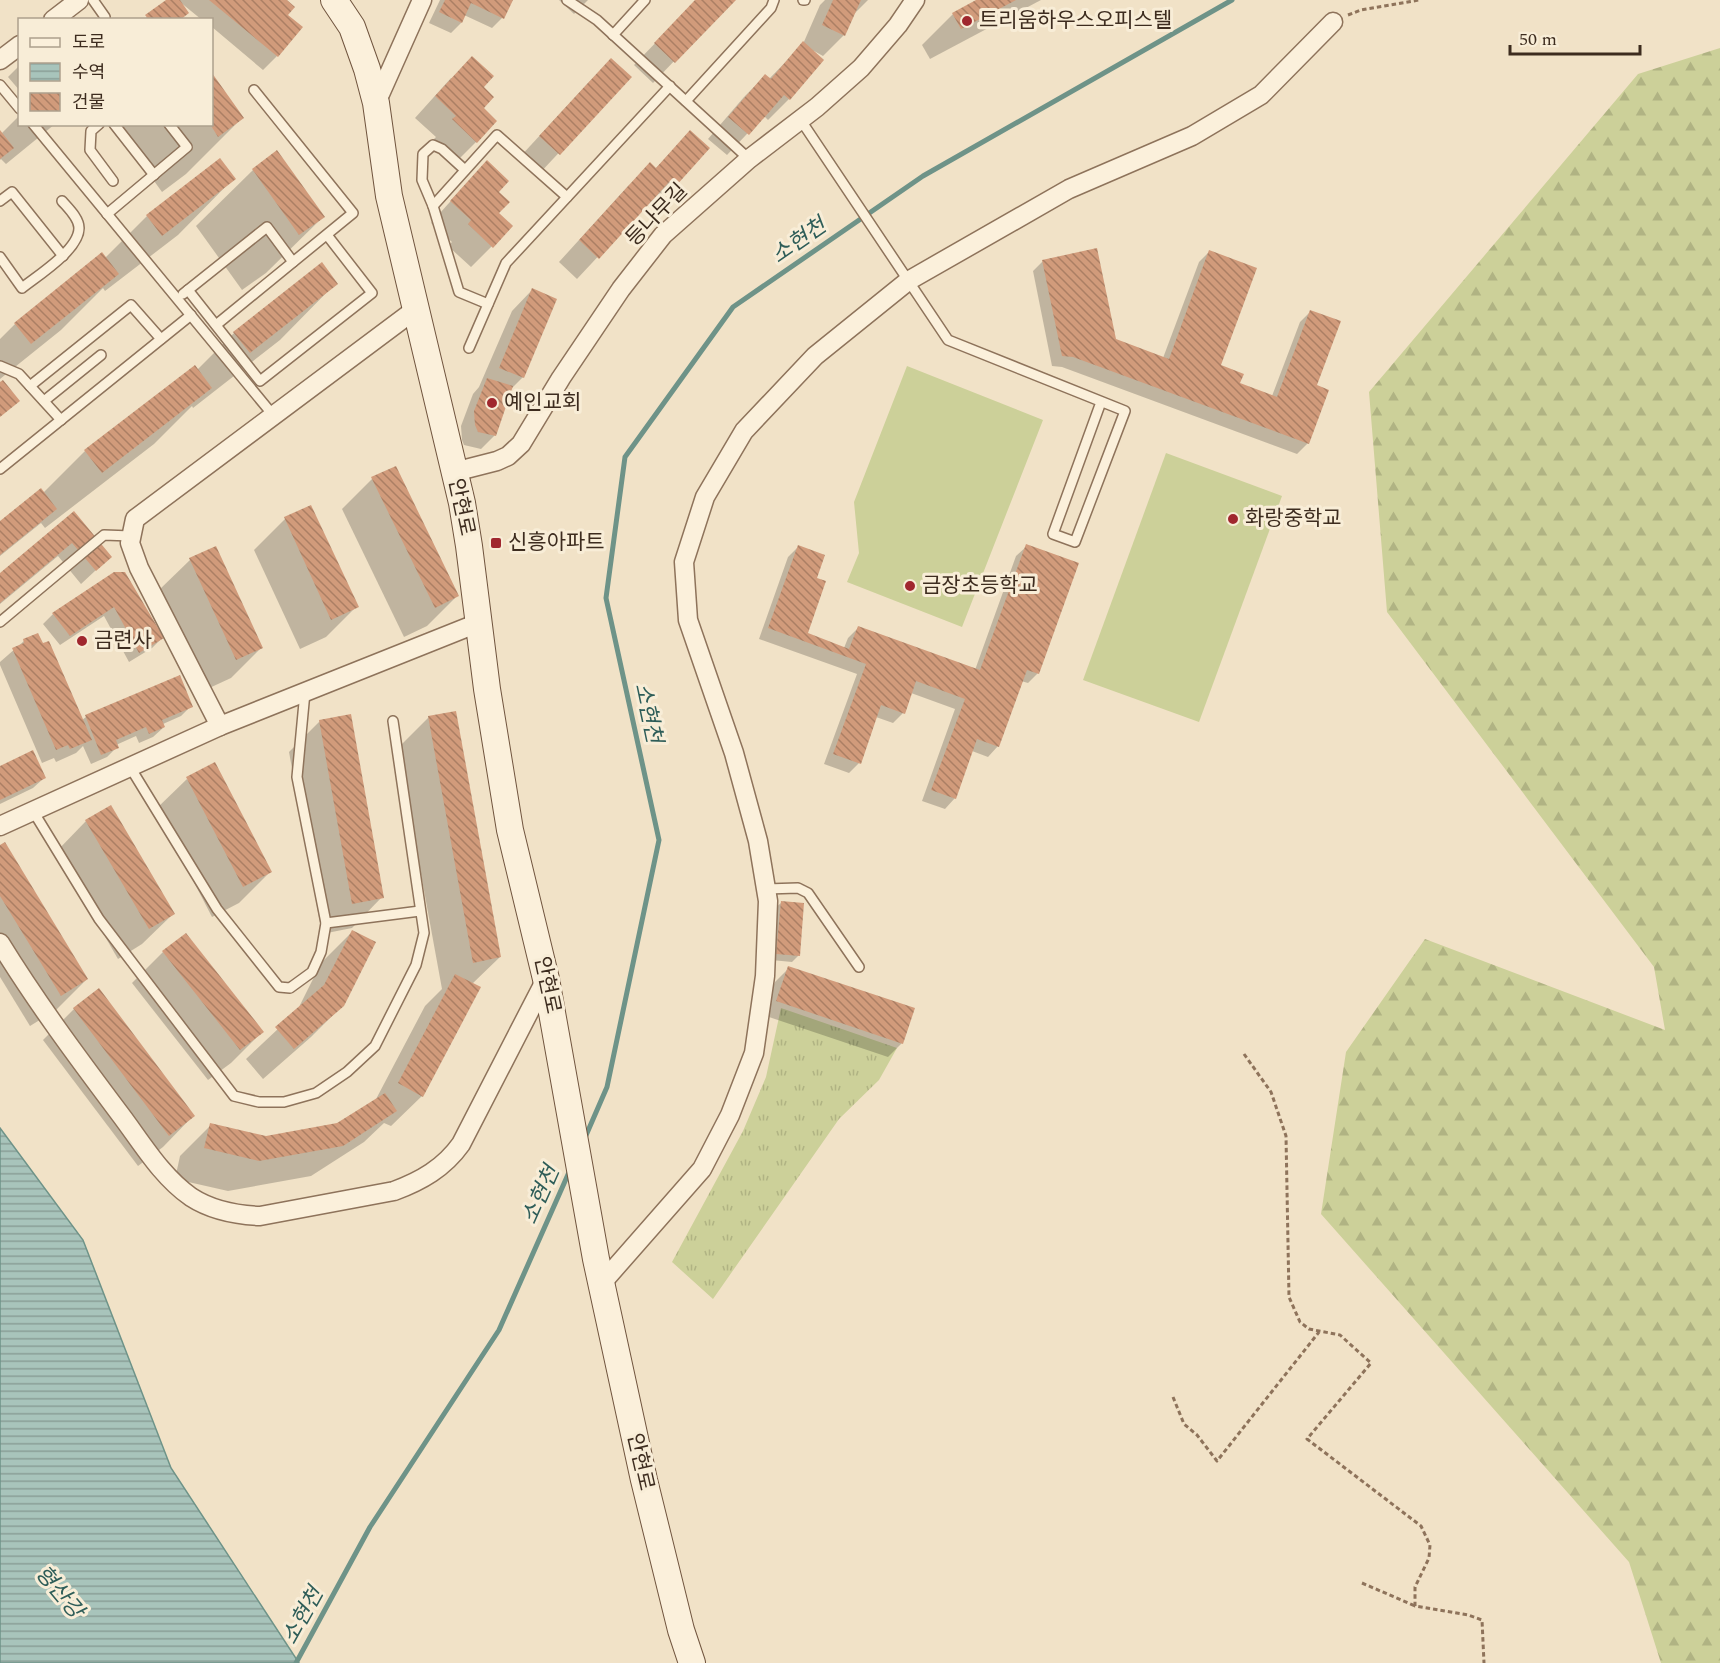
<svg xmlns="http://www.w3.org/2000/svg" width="1720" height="1663" font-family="Spectral,'Noto Sans KR',serif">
<defs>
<pattern id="grass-tufts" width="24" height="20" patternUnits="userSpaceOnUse" patternTransform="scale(1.5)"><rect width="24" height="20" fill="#ccd099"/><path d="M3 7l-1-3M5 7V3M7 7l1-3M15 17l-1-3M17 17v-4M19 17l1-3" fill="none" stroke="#b0b383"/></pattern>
<pattern id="forest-firs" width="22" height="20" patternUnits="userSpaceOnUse" patternTransform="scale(1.5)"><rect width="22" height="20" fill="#ccd099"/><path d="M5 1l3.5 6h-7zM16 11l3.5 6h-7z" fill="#b0b383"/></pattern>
<pattern id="water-rules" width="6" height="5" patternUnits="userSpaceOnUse" patternTransform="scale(1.5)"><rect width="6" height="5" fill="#a8c4bb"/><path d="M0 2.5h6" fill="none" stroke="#8a9f97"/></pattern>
<pattern id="building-back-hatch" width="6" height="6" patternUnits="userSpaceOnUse" patternTransform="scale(1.5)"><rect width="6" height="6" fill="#d19b7b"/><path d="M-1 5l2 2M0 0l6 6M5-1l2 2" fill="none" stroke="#ab7f64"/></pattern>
</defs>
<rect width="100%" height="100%" fill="#f1e2c7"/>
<!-- grass -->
<path fill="url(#grass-tufts)" d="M781 1008 897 1048 879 1080 839 1119 713 1299 672 1262 743 1131 766 1077Z"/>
<!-- forest -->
<path fill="url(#forest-firs)" d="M1720 48V1663H1661L1629 1562 1321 1214 1346 1052 1425 939 1665 1030 1654 967 1387 612 1369 392 1638 74Z"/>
<!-- pitch -->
<g fill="#ccd099">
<path d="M907 366 1043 420 962 627 847 582 859 553 854 502Z"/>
<path d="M1166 453 1282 496 1199 722 1083 680Z"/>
</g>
<!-- water -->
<path fill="url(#water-rules)" stroke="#6e9388" stroke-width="1.5" d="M0 1128 83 1240 171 1468 299 1663H0Z"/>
<!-- shadow -->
<g fill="#0003">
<path d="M169 0H284L286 15 277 56 263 70 212 27V20H202L180 2 181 20H143Z"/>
<path d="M440 0H511L502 18 492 28 464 15 461 23 451 33 429 23Z"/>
<path d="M559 0H588L574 14Z"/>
<path d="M697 0H733L653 83 634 65Z"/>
<path d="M825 0H868L852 16 844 35 823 56 814 51 789 99 768 120 764 116 727 155 708 139 744 97 765 76 769 79 803 44 820 5Z"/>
<path d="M979 0H1041L930 59 922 45 953 14Z"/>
<path d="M20 65V91L8 77Z"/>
<path d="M212 75 242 118 186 174 162 192 116 128 119 124H212Z"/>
<path d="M630 77 538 175 519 158 590 81Z"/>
<path d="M451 78 482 87V109L476 142 455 163 432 141 436 137 415 118Z"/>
<path d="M20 115V124H55L6 164 1 159 0 160V132L1 134Z"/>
<path d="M690 132 674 186 653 207 648 203 577 279 559 262 629 185 655 169Z"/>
<path d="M277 152 323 217 266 273 242 290 196 226 253 170Z"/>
<path d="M234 178 178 235 105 291 103 288 61 330 0 379V339L15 324 105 258 147 216Z"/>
<path d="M467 183 497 192V213L492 246 471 267 448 246 452 242 431 223Z"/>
<path d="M1209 252 1219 366 1238 384 1272 396 1300 322 1310 312 1315 386 1308 443 1297 454 1062 367 1052 366 1033 271 1043 261 1115 340 1163 358 1199 262Z"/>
<path d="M336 283 280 340 193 408 192 406 154 444 45 528 41 523 0 556V523L43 493 85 451 197 370 234 333Z"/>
<path d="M532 290 523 377 510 390 495 435 481 449 464 445 462 440 461 426 473 394 479 387 512 311Z"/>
<path d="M372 479 458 595 427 626 404 637 342 509Z"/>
<path d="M310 507 357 606 326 637 300 649 254 550 285 519Z"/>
<path d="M74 513 110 557 81 584 58 556 0 604V575Z"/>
<path d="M1027 546 1038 673 1028 683 1021 681 998 746 988 757 972 751 955 798 945 809 922 801 955 709 911 693 903 713 893 723 876 717 859 763 849 773 824 764 857 674 759 639 788 557 798 547 815 579 806 634 844 648 848 638 858 628 975 670 1016 556Z"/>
<path d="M215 548 262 647 231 678 205 690 159 590 190 560Z"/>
<path d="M114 573 162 638 152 648 129 662 104 616 60 645 43 624 53 614Z"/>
<path d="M24 641 82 720 86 717 191 706 181 716 163 724 164 727 153 737 139 743 136 736 116 745 117 747 107 757 91 764 83 746 76 753 56 762 54 758 42 763 0 665V662Z"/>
<path d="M429 717 500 957 472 984 422 1096 391 1126 384 1123 364 1142 311 1176 228 1191 175 1179 180 1156 211 1125 266 1138 338 1125 375 1101 425 1006 442 989 398 748Z"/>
<path d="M320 721 382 897 352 928 322 934 289 752Z"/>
<path d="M0 767 44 778 33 788 0 804Z"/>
<path d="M187 779 270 872 239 903 212 917 156 809Z"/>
<path d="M86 821 173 914 142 944 118 959 56 852Z"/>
<path d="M0 847 87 979 56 1010 30 1026 0 977Z"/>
<path d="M781 903 799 955 792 962 771 960 774 909Z"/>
<path d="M352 932 343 1005 311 1037 263 1079 246 1059 297 1011 321 963Z"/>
<path d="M163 952 262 1032 231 1063 208 1080 132 983Z"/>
<path d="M789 968 902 1043 888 1057 763 1015 775 982Z"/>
<path d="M74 1009 193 1116 163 1147 138 1166 43 1040Z"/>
</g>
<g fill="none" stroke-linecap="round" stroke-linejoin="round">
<!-- stream -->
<g stroke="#6e9388" stroke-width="5">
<path d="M584 1140 607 1087 659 840 606 598 625 457 733 307 923 176 1232 0"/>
<path d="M296 1663 370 1527 499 1330 570 1170"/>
</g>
</g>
<!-- building -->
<g fill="url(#building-back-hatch)">
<path d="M166 0H180L189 13 180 20H149L145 15Z"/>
<path d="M209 0H287L295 7 288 15 303 27 278 57Z"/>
<path d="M445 0H513L504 19 471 3 462 23 439 12Z"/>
<path d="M695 0H736L675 63 654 43Z"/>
<path d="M833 0H861L845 36 822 25Z"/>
<path d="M976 0H1016L961 29 952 13Z"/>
<path d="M803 41 824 60 790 100 784 95 749 135 728 117 765 74 771 79Z"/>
<path d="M472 56 494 76 484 87 494 97 484 108 497 121 477 143 452 119 456 116 435 96Z"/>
<path d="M611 58 632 77 560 155 539 136Z"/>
<path d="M212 73 244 118 218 137 210 124H212Z"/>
<path d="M0 130 14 148 0 159Z"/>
<path d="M690 130 710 148 675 187 669 182 599 259 579 240 650 162 656 168Z"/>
<path d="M277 150 325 217 299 235 252 169Z"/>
<path d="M220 158 236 179 162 236 146 215Z"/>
<path d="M487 160 509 181 499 192 510 202 499 213 513 226 493 248 468 224 471 220 450 201Z"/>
<path d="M1097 248 1116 339 1169 359 1209 250 1257 268 1221 365 1244 374 1240 383 1277 397 1310 310 1341 321 1317 385 1329 390 1309 444 1073 357 1062 356 1042 260Z"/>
<path d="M102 252 119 274 31 344 14 323Z"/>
<path d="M322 262 338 284 250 353 233 332Z"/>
<path d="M532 288 557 299 524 378 499 368Z"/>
<path d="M195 365 212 388 102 473 84 450Z"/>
<path d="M487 378 513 386 496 436 478 432 475 425 474 411Z"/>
<path d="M3 380 20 401 0 417V382Z"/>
<path d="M396 466 459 596 435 608 371 477Z"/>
<path d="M41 488 57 509 0 555V521Z"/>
<path d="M311 505 359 607 331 620 284 517Z"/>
<path d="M74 511 112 557 96 571 72 543 0 603V573Z"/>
<path d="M1026 544 1079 563 1039 674 1027 670 999 747 977 739 956 799 931 790 965 699 916 681 905 714 881 705 861 764 833 754 866 664 768 628 798 545 825 555 817 578 826 581 808 633 849 649 858 626 980 670Z"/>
<path d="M216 546 263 648 236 660 189 558Z"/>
<path d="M114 572H125L164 638 139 653 114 607 70 636 52 613Z"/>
<path d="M38 633 43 643 49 641 92 740 70 749 68 745 56 750 12 648 24 643 23 639Z"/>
<path d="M180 675 193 707 162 720 165 727 149 734 146 727 116 740 119 748 101 755 85 715Z"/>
<path d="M456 711 501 957 473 963 428 716Z"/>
<path d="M351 714 384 898 352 904 319 720Z"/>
<path d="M33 750 46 778 0 800V766Z"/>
<path d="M215 762 272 872 243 887 186 777Z"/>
<path d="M111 805 175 914 149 929 85 820Z"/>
<path d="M5 842 88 979 61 996 0 896V845Z"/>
<path d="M781 901 804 903 800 956 776 954Z"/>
<path d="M352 930 376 942 344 1006 294 1049 275 1027 324 985Z"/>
<path d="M186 933 264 1032 240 1050 162 951Z"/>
<path d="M788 966 915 1008 903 1044 776 1001Z"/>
<path d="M455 974 481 987 423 1097 398 1083Z"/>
<path d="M99 988 195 1116 169 1136 73 1008Z"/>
<path d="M385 1093 397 1111 343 1146 259 1161 204 1148 210 1123 266 1136 337 1123Z"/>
</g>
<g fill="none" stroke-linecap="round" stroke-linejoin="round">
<defs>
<g id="lane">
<path d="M93 0 105 17"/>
<path d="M567 0 597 20 749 159"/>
<path d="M803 0H805"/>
<path d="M613 35 645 0"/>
<path d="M0 85 20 109"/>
<path d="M686 101 771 8 774 0"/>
<path d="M800 119 948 340 1125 411 1075 542 1053 534 1101 402"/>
<path d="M33 124 273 415"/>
<path d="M99 124 91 131 90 150 113 181"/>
<path d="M114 124 154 175"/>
<path d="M0 201 12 192 63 256"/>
<path d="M433 206 422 180 423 154 433 145 442 149 465 170"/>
<path d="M107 214 187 147 169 124"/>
<path d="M0 257 22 288C37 276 79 250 79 228 79 218 68 208 62 201"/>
<path d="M188 290 260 381 372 293 327 235"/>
<path d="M183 294 267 227 293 262"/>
<path d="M488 304 459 292 433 206 497 135 567 197"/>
<path d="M216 325 353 213 254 90"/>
<path d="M469 348 506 263 670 86"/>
<path d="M0 366 19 374 61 420"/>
<path d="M30 386 131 305 161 339"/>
<path d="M44 401 101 355"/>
<path d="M0 469 191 315"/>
<path d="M0 622 104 535 131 536"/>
<path d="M130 767 217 909 279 987 290 988 312 972 321 952 326 923 297 777 305 692"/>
<path d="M33 811 99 919 234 1096 259 1102H284L316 1093 347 1072 375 1046 416 965 424 933 393 721"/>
<path d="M766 889 798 888 808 893 859 967"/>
<path d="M326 923 420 911"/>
</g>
<g id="street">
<path d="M53 20 79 0"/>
<path d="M0 60 20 45"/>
<path d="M376 103 422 0"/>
<path d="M454 472 497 461 508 456 521 444 561 378 621 289 663 235 749 159 817 107 861 68 898 25 915 0"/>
<path d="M220 726 139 568 130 543 135 519 416 309"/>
<path d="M0 826 220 726 478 623"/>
<path d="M0 943C37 1003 78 1058 120 1114 142 1143 161 1176 191 1197 211 1210 236 1215 260 1216L394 1191C421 1181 444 1168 461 1144L546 979"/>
<path d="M601 1284 702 1169 730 1115 754 1053 765 976 768 901 758 841 734 753 688 620 684 562 705 497 744 431 815 356 908 281 1069 189 1192 136 1261 95 1333 22"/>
</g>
<path id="secondary" d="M334 0 352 27 367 69 376 103 389 196 462 503 469 546 487 689 510 830 546 979 596 1259 644 1480 681 1630 692 1663"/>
</defs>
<!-- lane casing -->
<use href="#lane" stroke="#8e735b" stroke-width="12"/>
<!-- street casing -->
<use href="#street" stroke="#8e735b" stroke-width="21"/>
<!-- secondary casing -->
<use href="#secondary" stroke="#70543e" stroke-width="28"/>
<!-- path -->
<g stroke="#8e735b" stroke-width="3" stroke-dasharray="4.5 3" stroke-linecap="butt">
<path d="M1348 15 1361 10 1419 0"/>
<path d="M1244 1054 1271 1092 1286 1136 1289 1297 1300 1322 1309 1329 1340 1335 1371 1363 1307 1439 1421 1526 1430 1545 1429 1558 1415 1587V1606L1468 1615 1482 1620 1484 1663"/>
<path d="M1173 1397 1184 1424 1197 1435 1217 1461 1319 1332"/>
<path d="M1362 1583 1415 1606"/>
</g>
<!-- lane -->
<use href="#lane" stroke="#fbf0db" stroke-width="9"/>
<!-- street -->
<use href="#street" stroke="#fbf0db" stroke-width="18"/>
<!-- secondary -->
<use href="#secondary" stroke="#fbf0db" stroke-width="26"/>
</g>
<!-- markers -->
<g fill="#a0272e" stroke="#f8edd7" stroke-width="2">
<circle cx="967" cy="21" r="6"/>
<circle cx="492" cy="403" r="6"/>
<circle cx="1233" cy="519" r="6"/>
<rect x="490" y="537" width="12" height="12" rx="3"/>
<circle cx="910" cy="586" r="6"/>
<circle cx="82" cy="641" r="6"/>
</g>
<g text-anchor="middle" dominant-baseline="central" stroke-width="6" stroke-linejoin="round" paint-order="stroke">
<!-- poi labels -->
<g font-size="21" fill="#3d2c1f" stroke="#f8edd7" text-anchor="start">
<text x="979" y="21">트리움하우스오피스텔</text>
<text x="504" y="403">예인교회</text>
<text x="1245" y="519">화랑중학교</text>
<text x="508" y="543">신흥아파트</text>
<text x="922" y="586">금장초등학교</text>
<text x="94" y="641">금련사</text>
</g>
<!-- street labels -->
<g font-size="21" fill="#3d2c1f" stroke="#f8edd7">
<text transform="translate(657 215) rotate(-46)">등나무길</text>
<text transform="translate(461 507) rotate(78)">안현로</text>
<text transform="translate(547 985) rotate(78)">안현로</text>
<text transform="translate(640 1462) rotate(77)">안현로</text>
</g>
<!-- water labels -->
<g font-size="22" font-style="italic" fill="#2e5d58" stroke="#f8edd7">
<text transform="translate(799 241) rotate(-35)">소현천</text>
<text transform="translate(648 713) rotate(78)">소현천</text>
<text transform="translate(541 1195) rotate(-66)">소현천</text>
<text transform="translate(59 1592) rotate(50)">형산강</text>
<text transform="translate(303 1616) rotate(-61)">소현천</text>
</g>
</g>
<!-- legend -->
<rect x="18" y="18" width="195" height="108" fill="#f8edd7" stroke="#ada08d" stroke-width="1.5"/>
<rect x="30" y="38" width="30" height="9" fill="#fbf0db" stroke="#ada08d" stroke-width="1.5"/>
<text x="72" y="48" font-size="18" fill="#3d2c1f">도로</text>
<rect x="30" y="63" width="30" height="18" fill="url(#water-rules)" stroke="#ada08d" stroke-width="1.5"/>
<text x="72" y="78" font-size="18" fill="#3d2c1f">수역</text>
<rect x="30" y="93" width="30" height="18" fill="url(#building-back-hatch)" stroke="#ada08d" stroke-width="1.5"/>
<text x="72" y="108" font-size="18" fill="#3d2c1f">건물</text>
<!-- scale -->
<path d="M1510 45v9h130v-9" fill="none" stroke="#3d2c1f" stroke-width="3"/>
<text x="1519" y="45" font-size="18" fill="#3d2c1f" stroke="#f8edd7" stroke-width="4.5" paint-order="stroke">50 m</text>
</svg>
